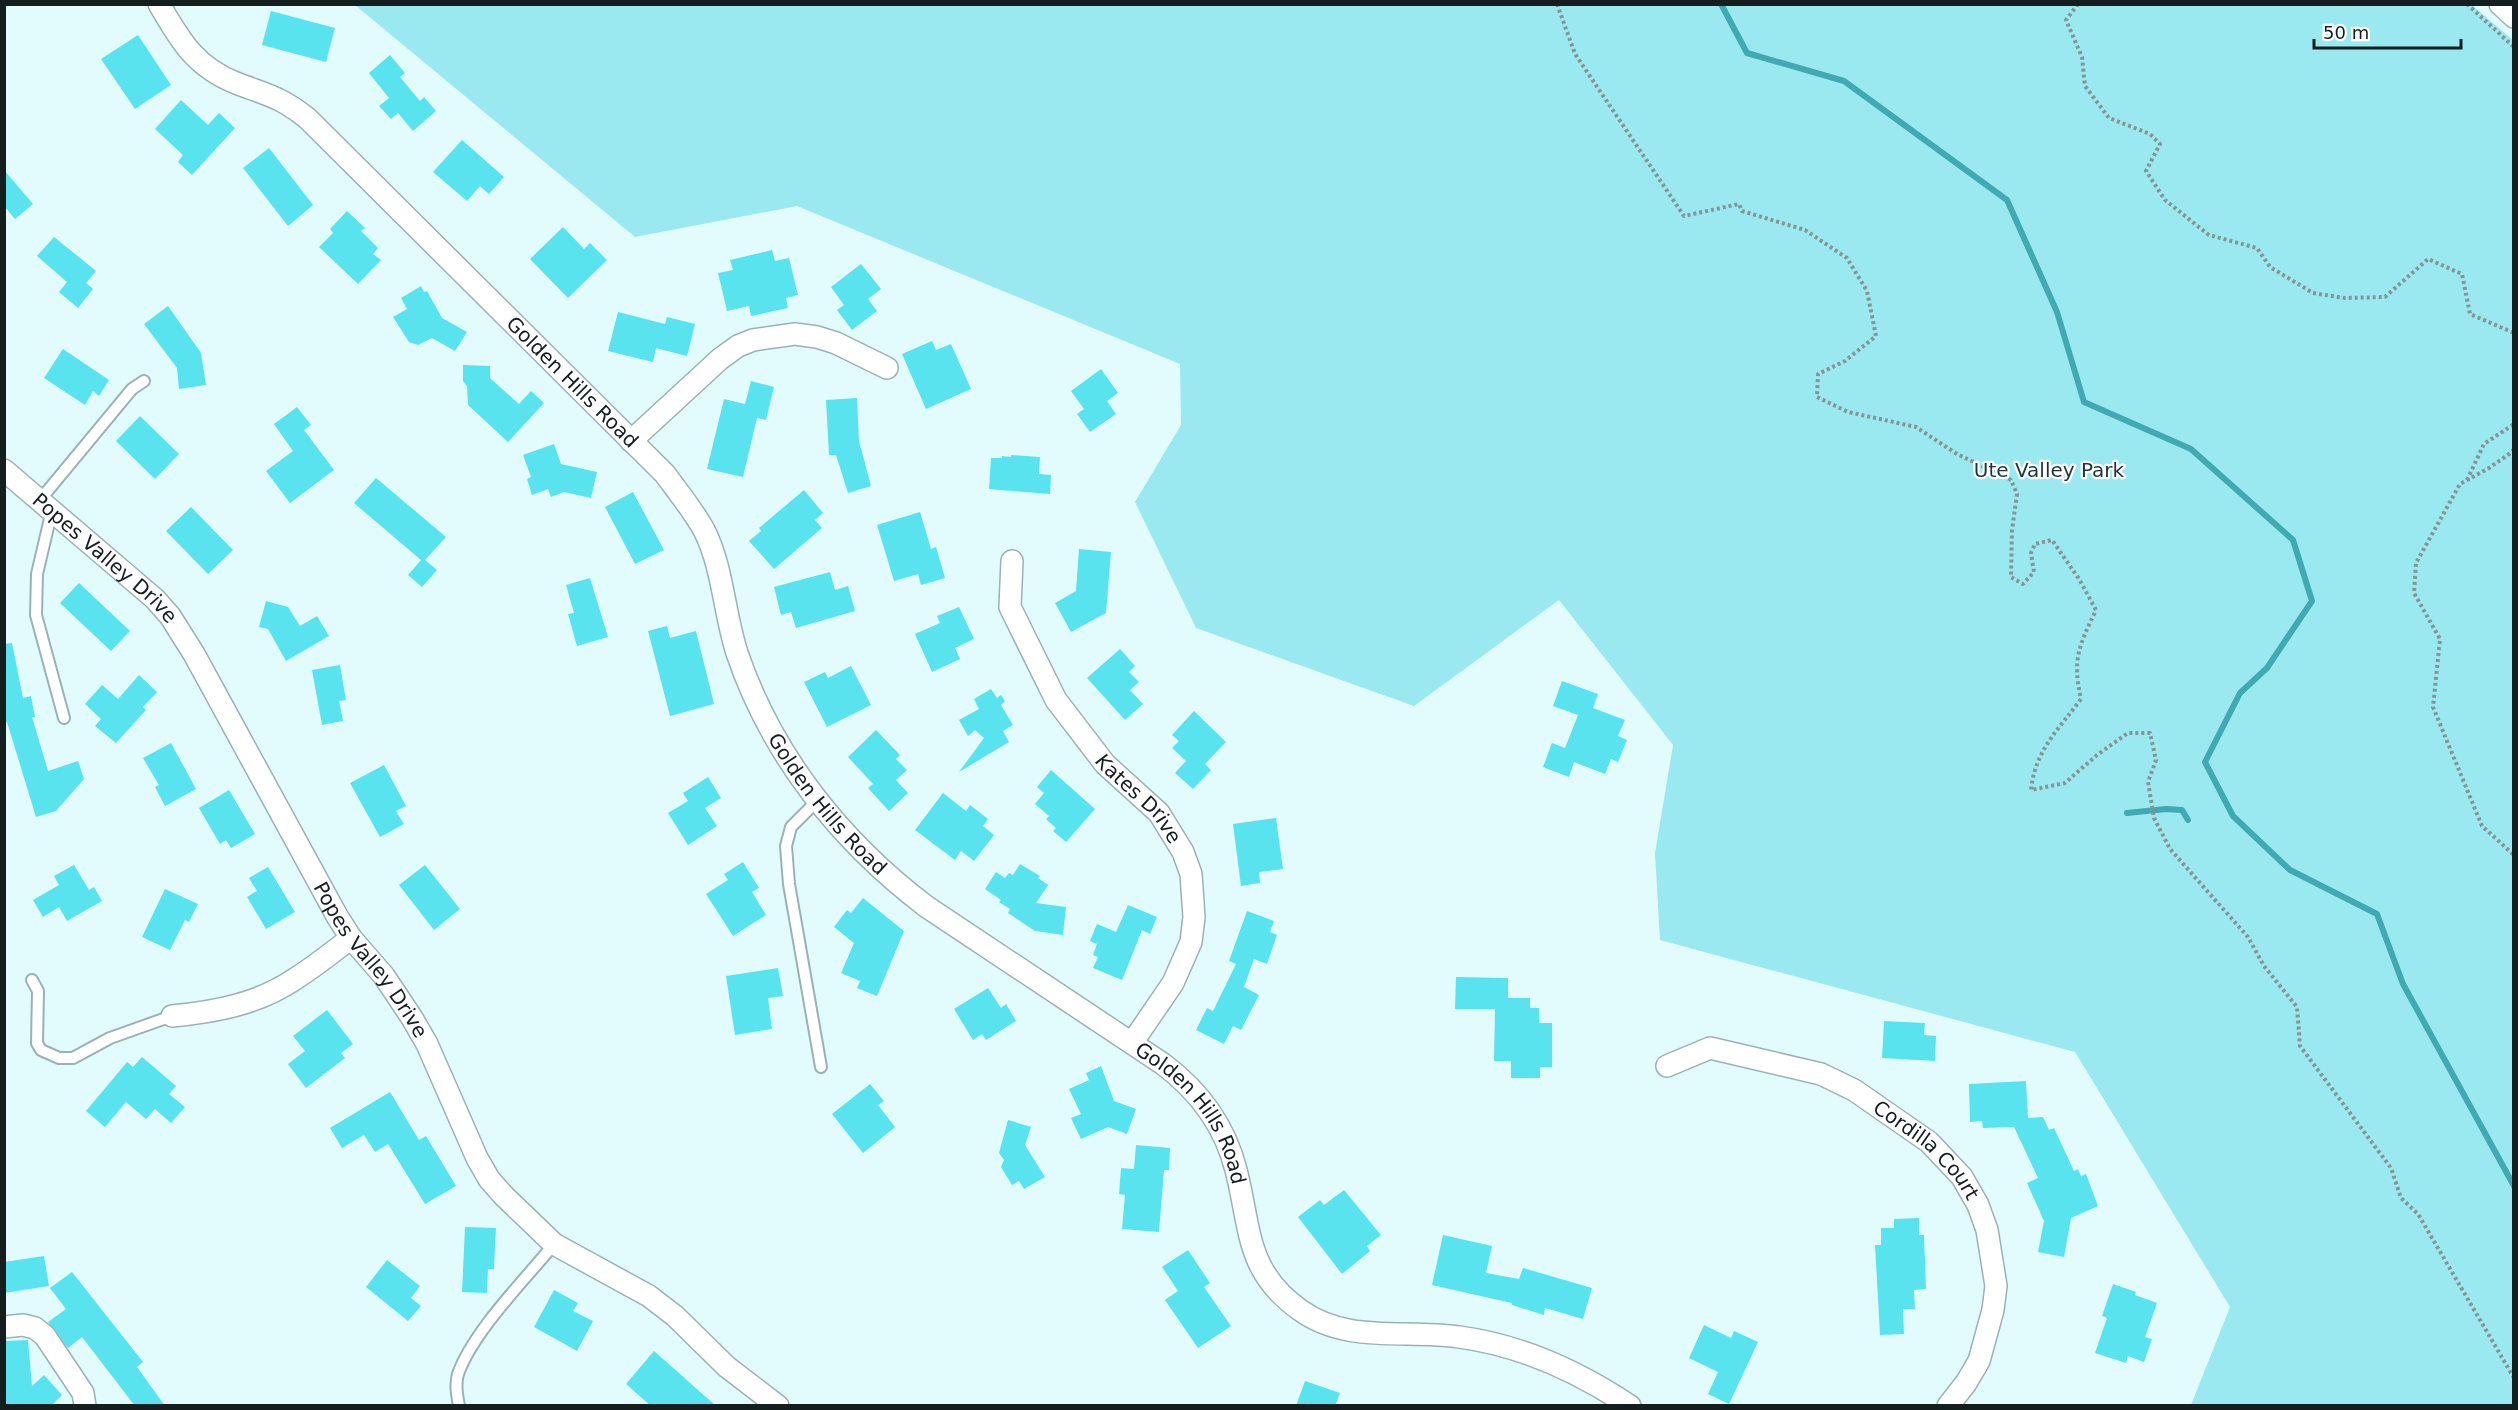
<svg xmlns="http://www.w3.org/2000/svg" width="2518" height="1410" font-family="'DejaVu Sans',sans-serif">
<rect width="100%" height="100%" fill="#e2fcfe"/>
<!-- green -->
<path fill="#9ae9f0" d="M355 5H2472L2514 41 2513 1405H2191L2230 1307 2075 1052 1660 940 1655 853 1673 745 1559 600 1414 706 1196 628 1135 502 1181 425 1180 364 797 206 635 237Z"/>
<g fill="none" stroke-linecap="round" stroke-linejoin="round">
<!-- stream -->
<g stroke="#40a9b1" stroke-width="6">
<path d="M1721 4 1747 53 1844 81 2007 200 2057 312 2084 402 2191 449 2293 540 2312 601 2267 668 2240 693 2205 762 2233 816 2290 870 2377 914 2403 984 2514 1186"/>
<path d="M2127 813 2166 809 2182 810 2188 820"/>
</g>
</g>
<!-- building -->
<g fill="#59e3ee">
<path d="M271 11 335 28 326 62 262 45Z"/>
<path d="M138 35 171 85 135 109 101 59Z"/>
<path d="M390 55 405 73 400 77 420 101 424 97 436 111 413 131 398 113 391 119 379 106 389 98 369 73Z"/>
<path d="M181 100 208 125 219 113 235 128 192 175 178 162 183 155 155 129Z"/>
<path d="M462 140 504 177 489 194 480 186 467 201 433 172Z"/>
<path d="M269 148 313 205 288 226 243 168Z"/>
<path d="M4 170 33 204 15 219 4 206Z"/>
<path d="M347 211 365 228 361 231 378 248 373 254 381 260 358 284 319 247 333 233 330 229Z"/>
<path d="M563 227 584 249 590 243 607 260 568 298 530 259Z"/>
<path d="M54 237 96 271 86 283 93 289 78 308 59 292 67 282 37 256Z"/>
<path d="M772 250 775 261 789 258 798 295 786 298 788 308 751 316 749 306 727 311 718 273 733 270 730 260Z"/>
<path d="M861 264 881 289 868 299 877 311 852 330 837 310 844 305 831 287Z"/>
<path d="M421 286 424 292 427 291 442 318 467 332 455 351 432 338 418 345 409 342 393 317 407 309 401 298Z"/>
<path d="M168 306 201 353 206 385 179 389 177 368 144 324Z"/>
<path d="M618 312 665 324 667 317 695 324 687 356 656 348 653 362 608 351Z"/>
<path d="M932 341 936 350 951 344 971 389 926 409 902 354Z"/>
<path d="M63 349 109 380 99 396 93 391 85 405 44 378Z"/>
<path d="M463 365 490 366V378L519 404 531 391 544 403 508 442 468 405 467 386 463 381Z"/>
<path d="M1101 369 1118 393 1107 401 1116 414 1090 432 1077 414 1084 409 1071 391Z"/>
<path d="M751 381 774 387 766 420 757 418 743 477 707 469 724 399 745 404Z"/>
<path d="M857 398 859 441 871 486 848 493 836 455H829L826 400Z"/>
<path d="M297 407 311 425 304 430 334 470 290 503 266 471 293 451 274 424Z"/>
<path d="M140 416 179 454 155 479 116 441Z"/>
<path d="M554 444 561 464 597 472 591 498 564 492 551 497 548 489 532 495 527 479 531 477 523 455Z"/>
<path d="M1011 455 1040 457 1039 474 1051 475 1050 494 989 489 991 458H1002V456L1011 457Z"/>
<path d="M376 478 446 537 425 560 437 570 422 587 408 575 421 560 354 503Z"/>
<path d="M804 490 823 513 815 520 822 528 774 569 749 541 761 531 759 528Z"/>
<path d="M633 492 664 550 635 564 605 507Z"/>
<path d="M191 507 233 550 208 574 166 531Z"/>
<path d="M920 512 931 549 936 547 945 578 921 585 918 574 894 581 877 525Z"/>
<path d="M1079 549 1111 552 1106 613 1071 632 1055 603 1076 591Z"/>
<path d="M830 572 835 590 848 586 855 611 796 628 791 612 781 615 774 587Z"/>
<path d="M590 578 608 637 577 646 568 614 574 613 566 585Z"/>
<path d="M79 583 130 631 111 651 60 603Z"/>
<path d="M266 601 288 607 300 626 317 616 329 636 286 661 268 629 259 627Z"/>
<path d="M959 607 974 639 955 648 960 659 932 672 915 634 940 623 937 616Z"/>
<path d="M667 626 670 638 696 631 714 704 670 716 648 631Z"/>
<path d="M12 643 23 698 31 696 35 717H32L48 771 78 761 84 779 56 811 36 817 7 722 4 723V644Z"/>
<path d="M1120 649 1135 666 1129 672 1139 682 1130 690 1143 704 1125 720 1087 678Z"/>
<path d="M340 665 346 700 339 701 343 721 322 725 312 670Z"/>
<path d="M851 666 871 705 827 727 804 682 825 672 828 678Z"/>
<path d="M139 675 157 692 143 707 146 710 116 743 95 726 101 719 85 704 102 685 118 699Z"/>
<path d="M1562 681 1598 694 1593 708 1625 720 1618 736 1627 740 1618 762 1611 759 1605 774 1574 762 1569 777 1543 767 1552 743 1565 748 1578 715 1553 706Z"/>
<path d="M991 689 997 698 1001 695 1005 701 1001 705 1013 725 1003 731 1009 742 959 772 984 738 975 730 968 736 959 720 979 709 974 699Z"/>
<path d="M1194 711 1226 742 1205 764 1211 770 1193 789 1175 773 1186 761 1172 748 1179 741 1172 735Z"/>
<path d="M876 730 900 755 896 759 907 770 896 780 908 793 889 811 868 788 873 784 848 757Z"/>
<path d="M171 743 196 789 165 806 155 787 159 785 143 758Z"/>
<path d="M384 765 406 806 396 811 404 824 380 837 350 783Z"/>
<path d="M1051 770 1095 809 1066 842 1053 831 1056 828 1046 819 1049 816 1035 804 1044 793 1037 787Z"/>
<path d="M708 777 721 798 705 808 717 826 688 845 668 813 688 801 683 793Z"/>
<path d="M229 790 255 834 231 848 226 840 220 844 199 808Z"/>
<path d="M943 793 966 811 970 805 988 819 983 826 994 835 974 861 961 851 955 860 915 830Z"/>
<path d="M1276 818 1283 869 1259 872 1260 883 1241 886 1233 824Z"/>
<path d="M743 862 759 888 752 892 766 915 733 936 706 894 728 880 724 874Z"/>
<path d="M1020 864 1040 876 1038 878 1048 885 1036 903 1066 907 1063 935 1035 931 1008 913 1010 909 999 902 1001 900 985 889 996 872 1005 878 1009 873 1013 875Z"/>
<path d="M74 865 89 890 94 887 102 901 67 921 59 907 43 917 33 900 59 885 54 876Z"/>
<path d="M425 865 460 909 434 930 399 885Z"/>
<path d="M268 867 295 912 266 929 247 897 257 891 249 878Z"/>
<path d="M165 889 198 904 189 922 185 920 170 950 142 937Z"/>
<path d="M863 898 904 931 877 996 857 988 860 981 841 973 854 943 834 927 847 910 851 913Z"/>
<path d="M1128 905 1157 917 1150 934 1142 930 1122 980 1093 968 1098 957 1093 955 1097 944 1090 941 1097 924 1116 932Z"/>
<path d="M1247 911 1274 921 1270 932 1277 935 1267 964 1254 959 1244 987 1259 995 1241 1030 1233 1026 1224 1044 1196 1030 1207 1008 1213 1011 1236 964 1229 961Z"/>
<path d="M778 968 783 996 768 998 772 1029 735 1035 726 976Z"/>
<path d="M1456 977 1508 978V998H1530V1008H1539V1023H1552V1067H1540V1078H1511V1061H1494L1495 1009H1455Z"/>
<path d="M988 988 1001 1008 1006 1004 1016 1021 986 1040 982 1034 973 1040 954 1009Z"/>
<path d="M327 1010 353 1044 341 1053 345 1058 306 1088 288 1064 305 1051 293 1036Z"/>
<path d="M1884 1021 1925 1023 1924 1035 1936 1036 1935 1061 1882 1058Z"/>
<path d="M142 1057 176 1086 169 1094 185 1107 171 1123 155 1109 146 1119 126 1102 105 1127 86 1111 127 1062 133 1067Z"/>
<path d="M1101 1066 1114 1101 1136 1109 1127 1134 1108 1127 1081 1139 1071 1118 1081 1114 1069 1089 1089 1080 1086 1073Z"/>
<path d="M2026 1081 2028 1118 2043 1117 2049 1130 2054 1128 2074 1171 2078 1169 2081 1176 2086 1174 2098 1206 2071 1218 2064 1257 2038 1252 2044 1221 2027 1183 2038 1178 2014 1127 1983 1128 1982 1121 1970 1122 1969 1084Z"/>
<path d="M870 1084 884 1101 878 1105 895 1127 863 1153 832 1114Z"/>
<path d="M390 1092 419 1140 426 1136 456 1186 425 1204 388 1144 375 1152 364 1135 342 1148 330 1128Z"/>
<path d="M1008 1120 1031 1127 1025 1145 1045 1177 1024 1189 1019 1181 1012 1185 1001 1167 1004 1160 999 1153Z"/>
<path d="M1136 1145 1170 1148 1169 1170H1164L1159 1232 1122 1229 1125 1195 1119 1194 1121 1168 1134 1169Z"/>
<path d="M1344 1190 1381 1235 1367 1246 1370 1251 1342 1274 1298 1217 1320 1200 1324 1205Z"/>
<path d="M1919 1218V1235H1924L1926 1289 1914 1290 1915 1309H1903L1904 1334 1880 1335 1875 1245H1881V1228H1894V1219Z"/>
<path d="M465 1227 496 1228 494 1269H488L487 1293 462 1292Z"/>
<path d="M1443 1235 1492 1246 1486 1273 1519 1279 1523 1268 1592 1288 1583 1319 1545 1308 1544 1315 1512 1305V1303L1432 1285Z"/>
<path d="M1188 1250 1210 1283 1204 1287 1231 1326 1198 1348 1165 1300 1178 1291 1162 1267Z"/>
<path d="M44 1256 49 1286 4 1293V1262Z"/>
<path d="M387 1260 420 1286 411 1298 421 1306 408 1321 366 1287Z"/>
<path d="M72 1272 143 1362 137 1367 165 1406H135L82 1337 68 1348 48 1322 66 1309 50 1288Z"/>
<path d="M2113 1284 2136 1292 2135 1295 2157 1303 2145 1337 2152 1339 2144 1362 2128 1356 2126 1363 2095 1353 2107 1318 2102 1316Z"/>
<path d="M554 1290 578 1303 573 1311 593 1321 577 1351 534 1327Z"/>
<path d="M1704 1325 1731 1338 1734 1331 1758 1342 1729 1404 1708 1394 1718 1372 1689 1358Z"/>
<path d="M28 1340 32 1386 44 1375 62 1395 51 1406H4V1341Z"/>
<path d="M654 1351 680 1374 716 1406H651L626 1384Z"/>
<path d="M1305 1381 1340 1393 1335 1406H1296Z"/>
</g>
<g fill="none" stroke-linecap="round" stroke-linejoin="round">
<defs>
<g id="lane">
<path d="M40 500 132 389 144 381"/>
<path d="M52 510 37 574 36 615 64 718"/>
<path d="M817 801 791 827 786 846 789 884 821 1067"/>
<path d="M32 980 38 991 37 1043 41 1050 59 1058H73L110 1038 172 1016"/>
<path d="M459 1406C457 1395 455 1384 458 1374 474 1330 525 1280 554 1244"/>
</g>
<g id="street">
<path id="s1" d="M159 4C180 40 195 67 236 83 267 95 279 96 307 118L665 474C678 492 693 510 704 530 723 567 724 613 737 653 772 756 841 842 927 907L1163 1064C1199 1091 1225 1126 1236 1170 1251 1228 1245 1271 1300 1310 1347 1344 1405 1329 1459 1337 1520 1345 1579 1372 1630 1406"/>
<path d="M2500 4 2514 17"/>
<path d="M631 441 720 359 738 346 753 340 795 334 817 337 836 343 887 368"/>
<path id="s2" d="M4 470 155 599 170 616 194 654 337 916 351 938 384 976 412 1018 427 1044 477 1158 489 1179 504 1196 554 1244 649 1296 675 1316 727 1367 778 1406"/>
<path id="s3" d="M1012 561 1010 607 1056 700 1105 764 1159 813 1183 852 1191 874 1194 917 1191 942 1173 983 1132 1043"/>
<path d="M172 1016C215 1012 258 1004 295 979 314 967 333 952 351 938"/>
<path id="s4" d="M1667 1066 1710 1048 1821 1074 1854 1090 1929 1142 1962 1177 1978 1205 1987 1230 1996 1286 1993 1310 1979 1361 1966 1383 1948 1406"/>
<path d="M4 1327 23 1325 35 1328 45 1336 83 1393 85 1406"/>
</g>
</defs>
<!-- lane casing -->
<use href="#lane" stroke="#9ab2b4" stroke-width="14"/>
<!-- street casing -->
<use href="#street" stroke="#9ab2b4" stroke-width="24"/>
<!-- path -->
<g stroke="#839597" stroke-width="4" stroke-dasharray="3 3" stroke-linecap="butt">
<path d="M1557 4 1575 54 1684 216 1739 204 1742 211 1805 230 1847 258 1867 291 1876 336 1845 361 1818 374 1817 397 1848 412 1916 427 1957 454 2011 480 2017 494 2012 530 2011 577 2023 584 2034 572 2031 553 2035 544 2052 540 2079 579 2096 610C2079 646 2072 659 2081 699 2059 729 2035 750 2031 790L2065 783 2097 755 2128 733H2150L2156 760 2148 782 2154 818 2170 849 2248 937 2264 966 2297 1007 2300 1046 2391 1168 2401 1198 2418 1214 2514 1378"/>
<path d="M2078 4 2066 20 2082 57 2085 86 2109 118 2150 134 2160 144 2146 171 2165 200 2209 235 2257 248 2270 267 2313 293 2345 298 2385 297 2428 259 2462 274 2470 314 2514 333"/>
<path d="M2467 4 2514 47"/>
<path d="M2514 449 2509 454 2489 468 2460 484 2416 563 2414 593 2440 639 2433 707 2482 826 2514 855"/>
<path d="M2467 480 2484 444 2514 424"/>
</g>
<!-- lane -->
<use href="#lane" stroke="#fff" stroke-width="10"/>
<!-- street -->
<use href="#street" stroke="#fff" stroke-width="21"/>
</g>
<g text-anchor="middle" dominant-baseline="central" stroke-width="4.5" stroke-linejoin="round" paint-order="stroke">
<!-- street labels -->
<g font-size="20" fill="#151e1f" stroke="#fff">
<text stroke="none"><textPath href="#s1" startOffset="567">Golden Hills Road</textPath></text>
<text stroke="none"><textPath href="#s2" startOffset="134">Popes Valley Drive</textPath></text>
<text stroke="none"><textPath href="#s3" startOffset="279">Kates Drive</textPath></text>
<text stroke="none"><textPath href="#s1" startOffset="1071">Golden Hills Road</textPath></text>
<text stroke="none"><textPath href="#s2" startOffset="620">Popes Valley Drive</textPath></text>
<text stroke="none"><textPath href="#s1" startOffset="1556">Golden Hills Road</textPath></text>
<text stroke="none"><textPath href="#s4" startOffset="292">Cordilla Court</textPath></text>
</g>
<!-- park labels -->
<g font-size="20" fill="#1e3638" stroke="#fff">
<text x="2049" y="470">Ute Valley Park</text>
</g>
</g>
<!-- border -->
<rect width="2518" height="1410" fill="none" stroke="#151e1f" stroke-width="12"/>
<!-- scale -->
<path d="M2314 39v9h147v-9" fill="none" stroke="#151e1f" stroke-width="3"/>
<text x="2323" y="39" font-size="18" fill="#151e1f" stroke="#ffffff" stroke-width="4.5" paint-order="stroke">50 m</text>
</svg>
